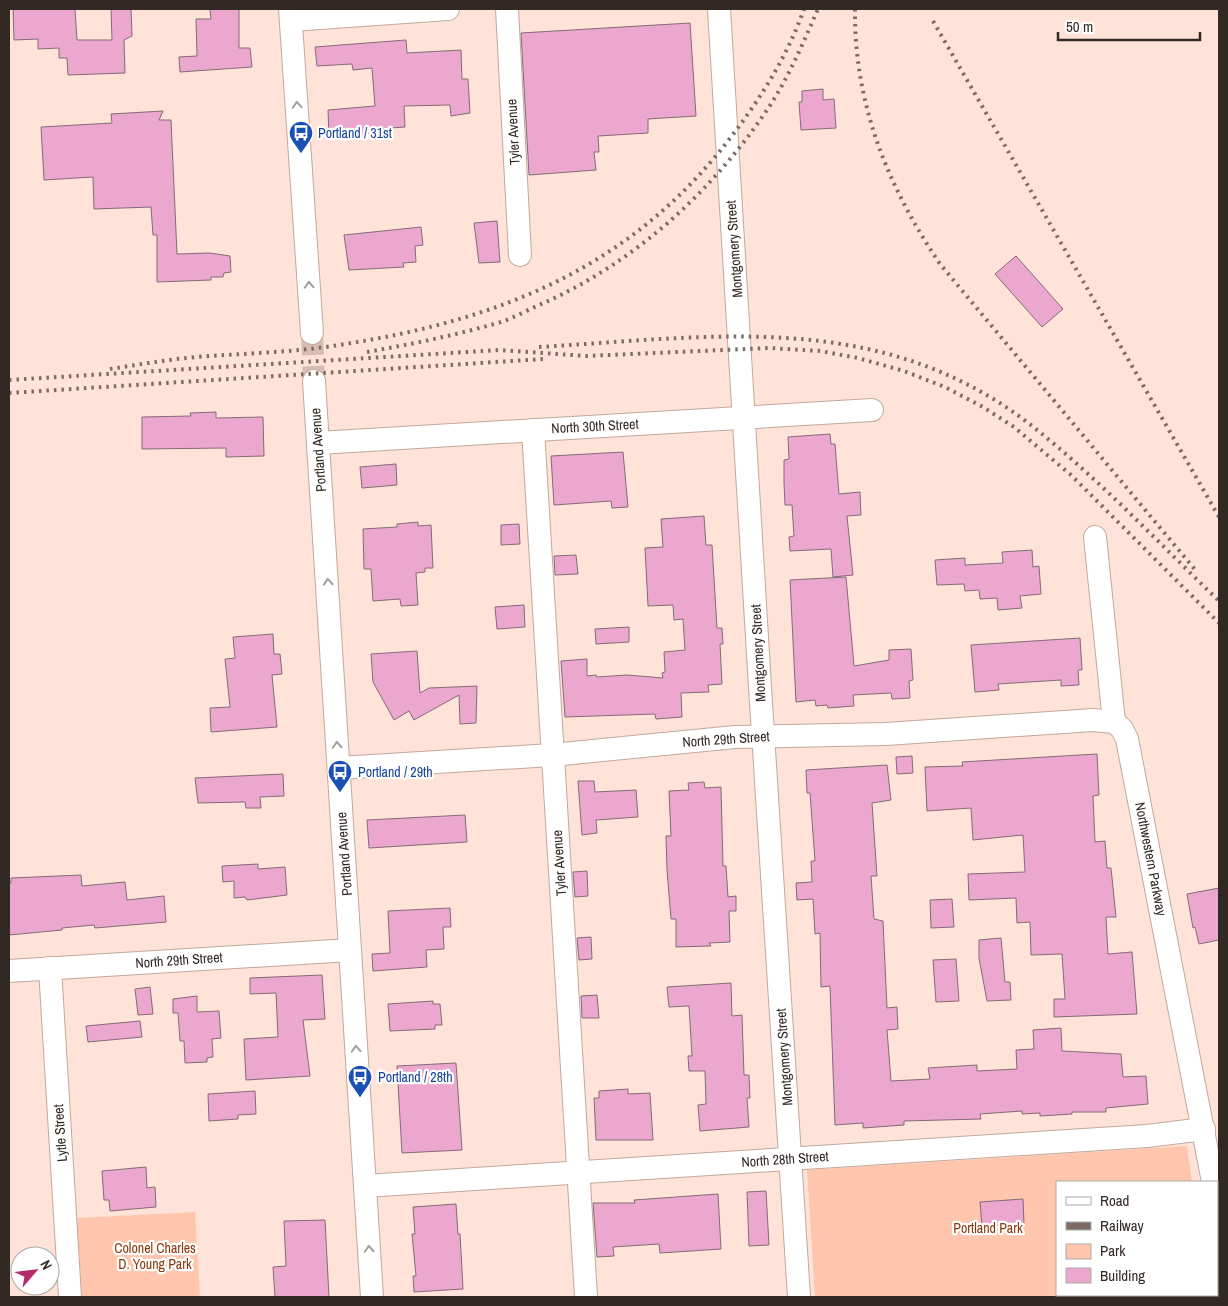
<svg xmlns="http://www.w3.org/2000/svg" width="1228" height="1306" font-family="'Archivo Narrow',sans-serif">
<rect width="100%" height="100%" fill="#ffe3d8"/>
<!-- green -->
<g fill="#ffc5ad">
<path d="M1187 1146 1192 1182H1057V1295H1206V1297H815L807 1170Z"/>
<path d="M195 1212 200 1297H82L77 1218Z"/>
</g>
<!-- building -->
<g fill="#eba7cd" stroke="#826b78">
<path d="M13 9H75L77 40H112L111 9H131L132 36 124 40 125 73 68 75 67 58H59V48L38 49V39L14 40Z"/>
<path d="M210 9H239V48H250L252 67 180 72 179 57 197 56 196 19H211Z"/>
<path d="M690 23 696 116 648 119V133L598 136 599 152H594L596 170 529 175 521 33Z"/>
<path d="M406 40 407 53 461 50 462 79H468L470 113 451 116 450 105 404 106 405 127 376 129V133L329 136 328 110 375 106 372 68 353 70 352 64 317 66 315 47Z"/>
<path d="M823 89V100L834 99 836 128 801 130 799 102H802V91Z"/>
<path d="M163 111 159 120H171L177 254 210 253 230 256 231 272 224 273 223 277H211V280L157 282V235H153L151 207 94 209 93 177 44 180 41 127 112 123 111 114Z"/>
<path d="M497 221 500 262 479 263 474 223Z"/>
<path d="M421 227 423 245 415 246 416 262 403 263 404 267 349 270 344 235Z"/>
<path d="M1016 256 1063 309 1042 327 995 274Z"/>
<path d="M216 412V418L263 417 264 456 226 457V448L142 449V417L191 416 190 413Z"/>
<path d="M830 434 831 444H835L839 494 860 492 861 515 847 516 853 575 833 577 831 549 790 551 789 537 794 536 792 505H785L784 483V460L789 459 788 437Z"/>
<path d="M623 452 628 507 612 508 611 501 554 505 551 456Z"/>
<path d="M396 464 397 485 362 488 360 467Z"/>
<path d="M704 516 706 545H712L717 628H722L723 644H720L722 684 708 685 709 692 681 693 682 717 656 719 655 714 565 717 561 661 587 659V676L596 675 597 677 627 675 663 678 662 673 665 672 664 652 685 650 683 619 674 620 673 605 648 606 645 548 663 547 661 519Z"/>
<path d="M418 522V526L431 525 433 568H425V572L416 573 418 605 401 606 400 599 373 601 371 569H364L363 529 397 527V524Z"/>
<path d="M519 524 520 544 501 545V525Z"/>
<path d="M1032 550 1033 567 1039 566 1041 594 1020 596 1022 608 998 610 997 598 980 599 979 590 965 591 964 584 937 585 935 560 965 558V565L1003 563 1002 552Z"/>
<path d="M576 555 578 574 555 575 554 556Z"/>
<path d="M846 577 854 666 889 660V650L911 649 913 680 909 681 910 698 892 699 891 693 853 695 854 706 828 708 827 705 816 706 815 700 796 702 790 580Z"/>
<path d="M524 605 525 627 497 629 495 607Z"/>
<path d="M629 627V642L596 644 595 629Z"/>
<path d="M273 634 274 654H280L282 674 272 675 277 727 211 732 210 708 230 707 225 659 235 658 233 637Z"/>
<path d="M1080 638 1082 670H1078L1079 685 1061 686V680L998 684 999 690 975 692 971 645Z"/>
<path d="M417 651 420 693 429 688 477 686 476 723 460 724 459 695 414 720 409 711 394 720 373 682 371 654Z"/>
<path d="M1097 754 1099 795 1093 796 1095 842 1105 841 1107 868H1111L1116 917H1106L1108 954 1132 952 1137 1014 1054 1017V999H1065L1062 954 1031 955 1030 922 1017 923 1016 898 969 900 968 874 1025 872 1023 835 973 840 971 808 927 811 925 767 963 766 962 762Z"/>
<path d="M912 756 913 773 897 774 896 757Z"/>
<path d="M887 765 891 800 872 803 877 876H871L874 919 883 921 887 1008 897 1007 898 1029 887 1030 891 1081 930 1079 928 1068 977 1065V1071L1017 1069 1016 1050 1034 1049 1033 1030 1061 1028 1062 1051 1121 1054 1123 1077 1146 1076 1148 1104 1106 1108V1112H1072V1114L1040 1116V1113L1022 1114V1111L980 1114 981 1119 904 1121V1125L863 1128V1123L835 1125 830 986 821 987 820 933 815 934 813 899 797 900 796 883 812 882 811 861H815L810 793H807L806 770Z"/>
<path d="M283 774 284 796 260 797 261 808H246L245 802 198 803 195 778Z"/>
<path d="M578 781H594L595 792 636 790 638 817 596 820 597 833 582 835Z"/>
<path d="M704 782 705 788 721 787 723 866H726L728 897 736 896V911H729L730 942 709 943 711 946 676 947V919H671L667 870 666 836H671L669 791 689 790 688 783Z"/>
<path d="M465 815 467 842 369 848 367 820Z"/>
<path d="M258 864V869L285 867 287 895 247 900 245 897 234 898V881L223 882 222 866Z"/>
<path d="M587 871 588 896 575 897 573 872Z"/>
<path d="M81 875 82 886 125 882 127 900 164 896 166 922 95 928 94 925 62 928V930L9 935V883H11V878Z"/>
<path d="M1219 888V940L1199 944 1195 927 1193 928 1187 894Z"/>
<path d="M952 899 954 927 931 928 930 900Z"/>
<path d="M450 908 451 927H443L444 949 426 950 427 967 373 971 372 954 390 953 388 911Z"/>
<path d="M591 937 592 959 579 960 577 938Z"/>
<path d="M1001 938 1005 982H1010L1011 1000 987 1001 979 958V940Z"/>
<path d="M956 959 959 1001 936 1002 933 960Z"/>
<path d="M322 975 325 1019 303 1020 310 1076 246 1080 244 1039 278 1037 276 993 250 994V978Z"/>
<path d="M731 983 732 1016 742 1015 744 1075H749L750 1098H747L749 1127 700 1131 698 1105 706 1104 705 1071H689L688 1056H692L689 1006 669 1007 667 987Z"/>
<path d="M150 987 153 1014 138 1015 135 989Z"/>
<path d="M597 995 599 1018H582L581 996Z"/>
<path d="M197 996V1012L219 1011 221 1038 212 1039 213 1057 207 1058V1062L185 1063 184 1041H180L178 1013H173V999Z"/>
<path d="M433 1001V1004H440L442 1025H435V1029L390 1031 388 1004Z"/>
<path d="M140 1021 142 1037 88 1042 86 1026Z"/>
<path d="M456 1063 462 1150 402 1153 397 1066Z"/>
<path d="M628 1089V1094L650 1093 653 1140H596L594 1098H599V1091Z"/>
<path d="M255 1091 256 1114 238 1115V1119L209 1121 208 1094Z"/>
<path d="M146 1167 147 1188 155 1187 156 1207 110 1211 109 1200H104L102 1171Z"/>
<path d="M766 1191 769 1245 749 1246 747 1192Z"/>
<path d="M718 1194 721 1249 660 1253 659 1244 613 1247 614 1256 597 1257 593 1203H635L634 1200Z"/>
<path d="M1023 1199 1024 1224 982 1226 980 1202Z"/>
<path d="M456 1204 458 1234H460L463 1289 414 1292 413 1276H416L412 1234H415L413 1207Z"/>
<path d="M325 1220 329 1297H275L273 1267 286 1266 284 1221Z"/>
</g>
<g fill="none" stroke-linecap="round" stroke-linejoin="round">
<!-- minor-tunnel -->
<path stroke="#d6beb4" stroke-width="22" stroke-dasharray="22 11" stroke-linecap="butt" d="M312 333 314 381"/>
<defs>
<g id="minor">
<path d="M290 9 312 333"/>
<path d="M507 9 520 255"/>
<path d="M719 9 760 687 799 1297"/>
<path d="M291 20 448 9"/>
<path d="M314 381 372 1297"/>
<path d="M533 430 586 1297"/>
<path d="M318 443 872 410"/>
<path d="M1095 537 1114 722 1122 729 1127 739 1213 1182"/>
<path d="M339 768 552 755 735 737 886 734 1093 720 1114 722"/>
<path d="M50 968 70 1297"/>
<path d="M9 971 350 950"/>
<path d="M365 1186 1147 1136 1204 1129"/>
<path d="M1217 1208 1219 1229"/>
</g>
</defs>
<!-- minor casing -->
<use href="#minor" stroke="#c2a89d" stroke-width="24"/>
<!-- minor -->
<use href="#minor" stroke="#fff" stroke-width="22"/>
<!-- rail -->
<g stroke="#7c6c64" stroke-width="4" stroke-dasharray="2.5 5" stroke-linecap="butt">
<path d="M855 9C854 104 888 187 940 264L1197 572"/>
<path d="M933 21 1219 517"/>
<path d="M539 347C712 337 878 309 1027 422 1094 474 1158 542 1219 601"/>
<path d="M367 352C412 344 457 335 501 322 516 317 531 308 546 302 638 260 715 189 771 104 790 74 804 41 818 9"/>
<path d="M110 369C143 364 176 358 210 356 253 353 296 352 339 345 503 320 636 266 737 129 764 93 789 52 804 9"/>
<path d="M9 380 499 350 586 356 769 348 820 351 858 358 904 371 945 387 983 407 1014 427 1071 475 1219 623"/>
<path d="M9 393 543 359"/>
</g>
</g>
<!-- one-way arrows -->
<defs><path id="oneway-chevron" d="M-2-3.5L2.5 0L-2 3.5" fill="none" stroke-width="1.6" stroke-linecap="round" stroke-linejoin="round" transform="scale(1.25)"/></defs>
<g stroke="#a39f9c">
<use href="#oneway-chevron" transform="translate(297 105) rotate(-94)"/>
<use href="#oneway-chevron" transform="translate(309 285) rotate(-93)"/>
<use href="#oneway-chevron" transform="translate(328 582) rotate(-93)"/>
<use href="#oneway-chevron" transform="translate(337 745) rotate(-93)"/>
<use href="#oneway-chevron" transform="translate(356 1049) rotate(-94)"/>
<use href="#oneway-chevron" transform="translate(369 1249) rotate(-93)"/>
</g>
<!-- icons -->
<defs>
<symbol id="bus-pin" viewBox="-11 -11 22 30"><path d="M0 17L-7.5 6A9.5 9.5 0 1 1 7.5 6Z" fill="#1a4fb4" stroke="#fff"/><path d="M-5-6H5V4H4V6H2V4H-2V6H-4V4H-5ZM-3.5-4V0h7V-4ZM-3.5 1.2v1.5H-2V1.2ZM2 1.2v1.5H3.5V1.2Z" fill="#fff"/></symbol>
</defs>
<g fill-rule="evenodd">
<use href="#bus-pin" x="287" y="119" width="28" height="38"/>
<use href="#bus-pin" x="326" y="758" width="28" height="38"/>
<use href="#bus-pin" x="346" y="1063" width="28" height="38"/>
</g>
<g text-anchor="middle" dominant-baseline="central" stroke-width="4.5" stroke-linejoin="round" paint-order="stroke">
<!-- street labels -->
<g font-size="14" fill="#332924" stroke="#fff">
<text transform="translate(513 132) rotate(-93)">Tyler Avenue</text>
<text transform="translate(734 249) rotate(-94)">Montgomery Street</text>
<text transform="translate(595 426) rotate(-3)">North 30th Street</text>
<text transform="translate(318 450) rotate(-94)">Portland Avenue</text>
<text transform="translate(758 653) rotate(-93)">Montgomery Street</text>
<text transform="translate(726 739) rotate(-4)">North 29th Street</text>
<text transform="translate(344 854) rotate(-94)">Portland Avenue</text>
<text transform="translate(1151 859) rotate(79)">Northwestern Parkway</text>
<text transform="translate(559 863) rotate(-94)">Tyler Avenue</text>
<text transform="translate(179 960) rotate(-4)">North 29th Street</text>
<text transform="translate(784 1057) rotate(-94)">Montgomery Street</text>
<text transform="translate(60 1133) rotate(-94)">Lytle Street</text>
<text transform="translate(785 1159) rotate(-4)">North 28th Street</text>
</g>
<!-- transit labels -->
<g font-size="14" fill="#164399" stroke="#fff" text-anchor="start">
<text x="318" y="133">Portland / 31st</text>
<text x="358" y="772">Portland / 29th</text>
<text x="378" y="1077">Portland / 28th</text>
</g>
<!-- park labels -->
<g font-size="14" fill="#88370a" stroke="#fff">
<text x="988" y="1228">Portland Park</text>
<text x="155" y="1248">Colonel Charles<tspan x="155" dy="16">D. Young Park</tspan></text>
</g>
</g>
<!-- border -->
<rect width="1228" height="1306" fill="none" stroke="#332924" stroke-width="20"/>
<!-- legend -->
<rect x="1056" y="1181" width="162" height="115" fill="#ffffff" stroke="#ada9a7"/>
<rect x="1066" y="1197" width="25" height="8" fill="#ffffff" stroke="#ada9a7"/>
<text x="1100" y="1206" font-size="15" fill="#332924">Road</text>
<rect x="1066" y="1222" width="25" height="8" fill="#7c6c64" stroke="#ada9a7"/>
<text x="1100" y="1231" font-size="15" fill="#332924">Railway</text>
<rect x="1066" y="1244" width="25" height="15" fill="#ffc5ad" stroke="#ada9a7"/>
<text x="1100" y="1256" font-size="15" fill="#332924">Park</text>
<rect x="1066" y="1268" width="25" height="15" fill="#eba7cd" stroke="#ada9a7"/>
<text x="1100" y="1281" font-size="15" fill="#332924">Building</text>
<!-- north arrow -->
<g transform="translate(35 1271) rotate(62)"><circle r="24" fill="#ffffff" stroke="#ada9a7"/>
<path d="M0-4L9 19L0 12L-9 19Z" fill="#b52d6d"/>
<text y="-8" font-size="14" font-weight="bold" text-anchor="middle" fill="#332924">N</text>
</g>
<!-- scale -->
<path d="M1058 32v8h142v-8" fill="none" stroke="#332924" stroke-width="2.5"/>
<text x="1066" y="32" font-size="15" fill="#332924" stroke="#ffffff" stroke-width="4" paint-order="stroke">50 m</text>
</svg>
